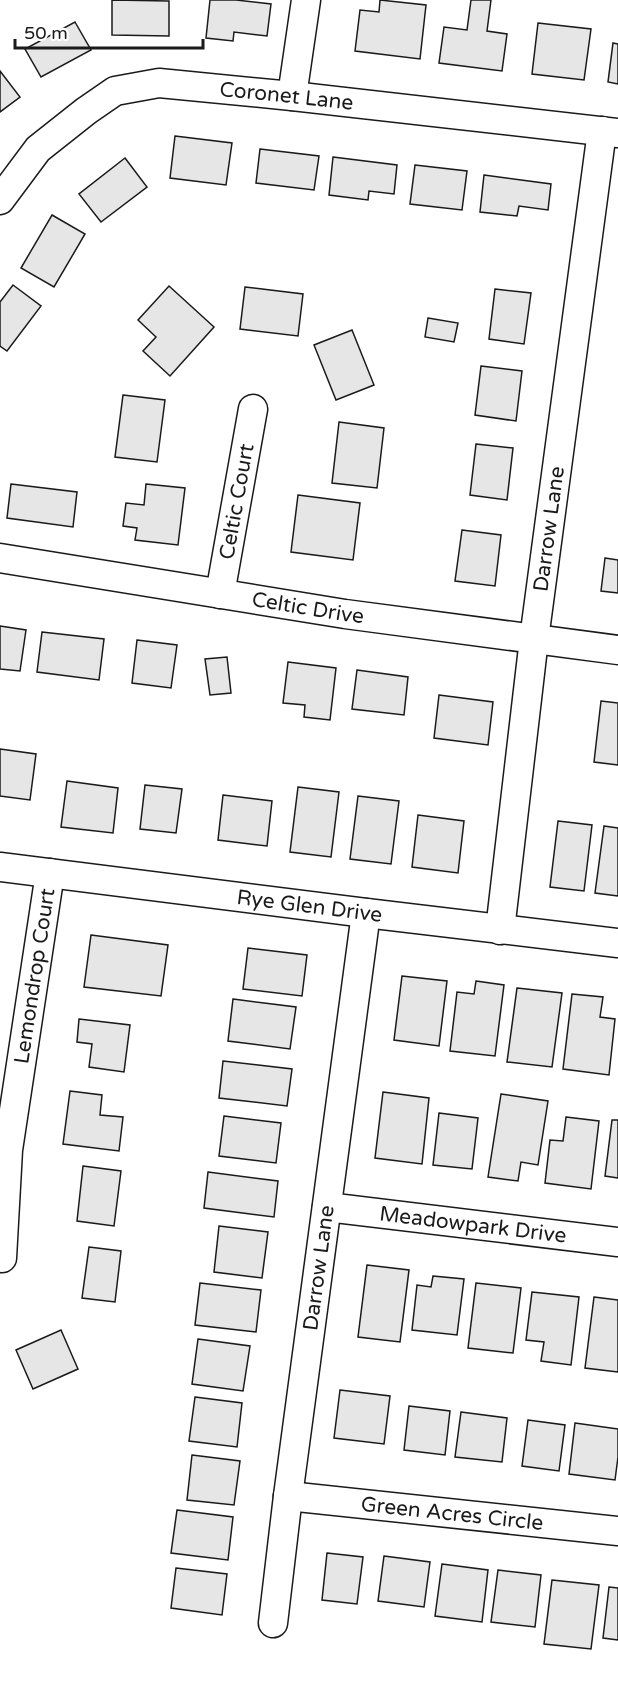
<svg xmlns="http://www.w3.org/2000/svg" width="618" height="1708" font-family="'Varela Round',sans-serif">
<rect width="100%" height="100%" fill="#fff"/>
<!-- building -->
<g fill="#e6e6e6" stroke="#1a1a1a" stroke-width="1.5">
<path d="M112 0 169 1V36L112 35Z"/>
<path d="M210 0H236L271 4 267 36 234 32 233 41 206 38Z"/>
<path d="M380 0 426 5 420 59 355 51 360 10 379 12Z"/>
<path d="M471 0H491L487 31 507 34 502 71 439 63 444 27 467 30Z"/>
<path d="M75 22 91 50 41 77 25 49Z"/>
<path d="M538 23 591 29 584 80 532 74Z"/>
<path d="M613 43 618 44V84L608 82Z"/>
<path d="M0 71 20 97 0 112Z"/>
<path d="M175 136 232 143 226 185 170 178Z"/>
<path d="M260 149 319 156 314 190 256 183Z"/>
<path d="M333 157 397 165 394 194 369 191 368 200 329 195Z"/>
<path d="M125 158 147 187 101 222 79 194Z"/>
<path d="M415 165 467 171 462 210 410 204Z"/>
<path d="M484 175 551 184 548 210 519 206 517 216 480 212Z"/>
<path d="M52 215 85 234 54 287 21 268Z"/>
<path d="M13 285 41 306 7 351 0 346V302Z"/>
<path d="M169 286 214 327 170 376 143 351 156 337 138 320Z"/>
<path d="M245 287 303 294 298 336 240 329Z"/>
<path d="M495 289 531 293 524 344 489 339Z"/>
<path d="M428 318 458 323 454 342 425 337Z"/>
<path d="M352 330 374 385 336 400 314 345Z"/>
<path d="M481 366 522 371 516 421 475 415Z"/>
<path d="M123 395 165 400 157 462 115 457Z"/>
<path d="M339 422 384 428 377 488 332 483Z"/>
<path d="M476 444 513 448 507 500 470 495Z"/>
<path d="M11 484 77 492 73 527 7 518Z"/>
<path d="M146 484 185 488 178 545 135 540 137 528 123 526 126 503 144 505Z"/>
<path d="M298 495 360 503 353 560 291 552Z"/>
<path d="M462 530 501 535 495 586 455 581Z"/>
<path d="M605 558 618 560V593L601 591Z"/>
<path d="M0 626 26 630 20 671 0 669Z"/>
<path d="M42 632 104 639 99 680 37 672Z"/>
<path d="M137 640 177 645 171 688 132 683Z"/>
<path d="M227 657 231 693 210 695 205 659Z"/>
<path d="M288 662 336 668 330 720 304 717 305 705 283 703Z"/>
<path d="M357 670 408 677 404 715 352 709Z"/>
<path d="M439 695 493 702 488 745 434 738Z"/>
<path d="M601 701 618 703V765L594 762Z"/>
<path d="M0 749 36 754 30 800 0 796Z"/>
<path d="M67 781 118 788 113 833 61 827Z"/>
<path d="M145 785 182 789 176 833 140 829Z"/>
<path d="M298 787 339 792 331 857 290 852Z"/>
<path d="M223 795 272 801 267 846 218 840Z"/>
<path d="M358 796 399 801 391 864 350 859Z"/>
<path d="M418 815 464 821 458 873 412 867Z"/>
<path d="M558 821 592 825 584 891 550 887Z"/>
<path d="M604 826 618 828V896L595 893Z"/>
<path d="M91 935 168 945 161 996 84 987Z"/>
<path d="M248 948 307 955 302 996 243 989Z"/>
<path d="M402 976 447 981 439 1046 394 1040Z"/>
<path d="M476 981 504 985 495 1056 450 1051 457 992 474 994Z"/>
<path d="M517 988 562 993 552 1067 507 1062Z"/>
<path d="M572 994 603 997 600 1017 615 1019 609 1075 563 1069Z"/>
<path d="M233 999 296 1007 290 1049 228 1041Z"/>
<path d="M79 1019 130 1025 124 1072 89 1067 92 1044 77 1042Z"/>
<path d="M223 1061 292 1069 287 1106 219 1098Z"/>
<path d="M70 1091 102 1095 100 1115 123 1117 119 1151 63 1144Z"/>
<path d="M383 1092 429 1098 422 1164 375 1158Z"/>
<path d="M501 1094 548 1101 538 1165 521 1162 518 1181 488 1177Z"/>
<path d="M439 1113 478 1118 472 1169 433 1165Z"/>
<path d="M224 1116 281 1123 276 1163 219 1156Z"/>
<path d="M566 1117 599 1121 591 1189 545 1183 550 1140 563 1141Z"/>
<path d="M612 1120H618V1178L605 1176Z"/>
<path d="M83 1166 121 1171 114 1226 77 1221Z"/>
<path d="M208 1172 278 1181 274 1217 204 1208Z"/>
<path d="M219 1226 268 1232 262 1278 214 1272Z"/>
<path d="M89 1247 121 1251 115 1302 82 1298Z"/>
<path d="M367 1265 409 1270 400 1342 358 1337Z"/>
<path d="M433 1276 464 1279 457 1335 412 1330 417 1285 431 1287Z"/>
<path d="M200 1283 261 1290 256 1332 195 1325Z"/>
<path d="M476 1283 521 1288 513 1353 468 1348Z"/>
<path d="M532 1292 579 1297 571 1365 541 1361 544 1342 526 1340Z"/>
<path d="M594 1297 618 1300V1372L585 1368Z"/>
<path d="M61 1330 78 1369 33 1389 16 1350Z"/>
<path d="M198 1339 250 1346 243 1391 192 1384Z"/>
<path d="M340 1390 390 1396 384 1444 334 1438Z"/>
<path d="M195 1397 242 1403 237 1447 189 1441Z"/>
<path d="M409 1406 450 1411 445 1455 404 1450Z"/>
<path d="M461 1412 507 1418 502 1462 455 1457Z"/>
<path d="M528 1420 565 1425 559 1471 522 1466Z"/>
<path d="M575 1423 618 1429V1457L615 1480 569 1474Z"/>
<path d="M192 1455 240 1461 234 1505 187 1500Z"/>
<path d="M177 1510 233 1517 228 1560 171 1553Z"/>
<path d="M327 1553 363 1557 357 1604 322 1600Z"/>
<path d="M384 1556 430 1562 424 1607 378 1601Z"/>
<path d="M442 1564 488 1570 482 1622 435 1616Z"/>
<path d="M176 1568 227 1574 222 1615 171 1608Z"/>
<path d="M498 1570 541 1575 535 1627 491 1622Z"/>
<path d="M552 1580 599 1585 591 1649 544 1644Z"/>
<path d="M609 1587 618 1588V1640L603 1638Z"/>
</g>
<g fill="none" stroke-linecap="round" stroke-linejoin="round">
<defs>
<g id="minor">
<path d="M292 96 306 0"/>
<path id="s1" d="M0 200 38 149 86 111 115 91 159 83 292 96 618 133"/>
<path id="s2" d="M0 558 345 614 618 650"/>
<path id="s3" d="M220 594 253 409"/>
<path id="s4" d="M0 867 366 913 618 943"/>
<path id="s5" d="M500 930 534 639 602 131"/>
<path id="s6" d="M327 1207 618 1242"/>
<path id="s7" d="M2 1258 8 1150 50 873"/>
<path id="s8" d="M288 1496 618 1531"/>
<path id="s9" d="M273 1623 288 1496 366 913"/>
</g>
</defs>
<!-- minor casing -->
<use href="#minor" stroke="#1a1a1a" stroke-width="31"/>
<!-- minor -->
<use href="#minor" stroke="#fff" stroke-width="28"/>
</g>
<g text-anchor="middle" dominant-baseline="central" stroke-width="4.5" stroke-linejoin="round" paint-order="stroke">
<!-- street labels -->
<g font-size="21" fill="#1a1a1a" stroke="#fff">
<text stroke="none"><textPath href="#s1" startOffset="333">Coronet Lane</textPath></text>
<text stroke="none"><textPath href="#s3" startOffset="94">Celtic Court</textPath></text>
<text stroke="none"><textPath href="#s5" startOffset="404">Darrow Lane</textPath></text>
<text stroke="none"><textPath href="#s2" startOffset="312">Celtic Drive</textPath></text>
<text stroke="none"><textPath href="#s4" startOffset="312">Rye Glen Drive</textPath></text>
<text stroke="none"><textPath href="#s7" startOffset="284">Lemondrop Court</textPath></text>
<text stroke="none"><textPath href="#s6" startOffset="147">Meadowpark Drive</textPath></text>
<text stroke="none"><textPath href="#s9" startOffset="358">Darrow Lane</textPath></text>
<text stroke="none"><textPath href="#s8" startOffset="165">Green Acres Circle</textPath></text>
</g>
</g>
<!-- scale -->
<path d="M15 39v9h188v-9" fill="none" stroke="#1a1a1a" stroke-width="3"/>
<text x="24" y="39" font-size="18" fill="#1a1a1a" stroke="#ffffff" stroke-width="4.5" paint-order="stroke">50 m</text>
</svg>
